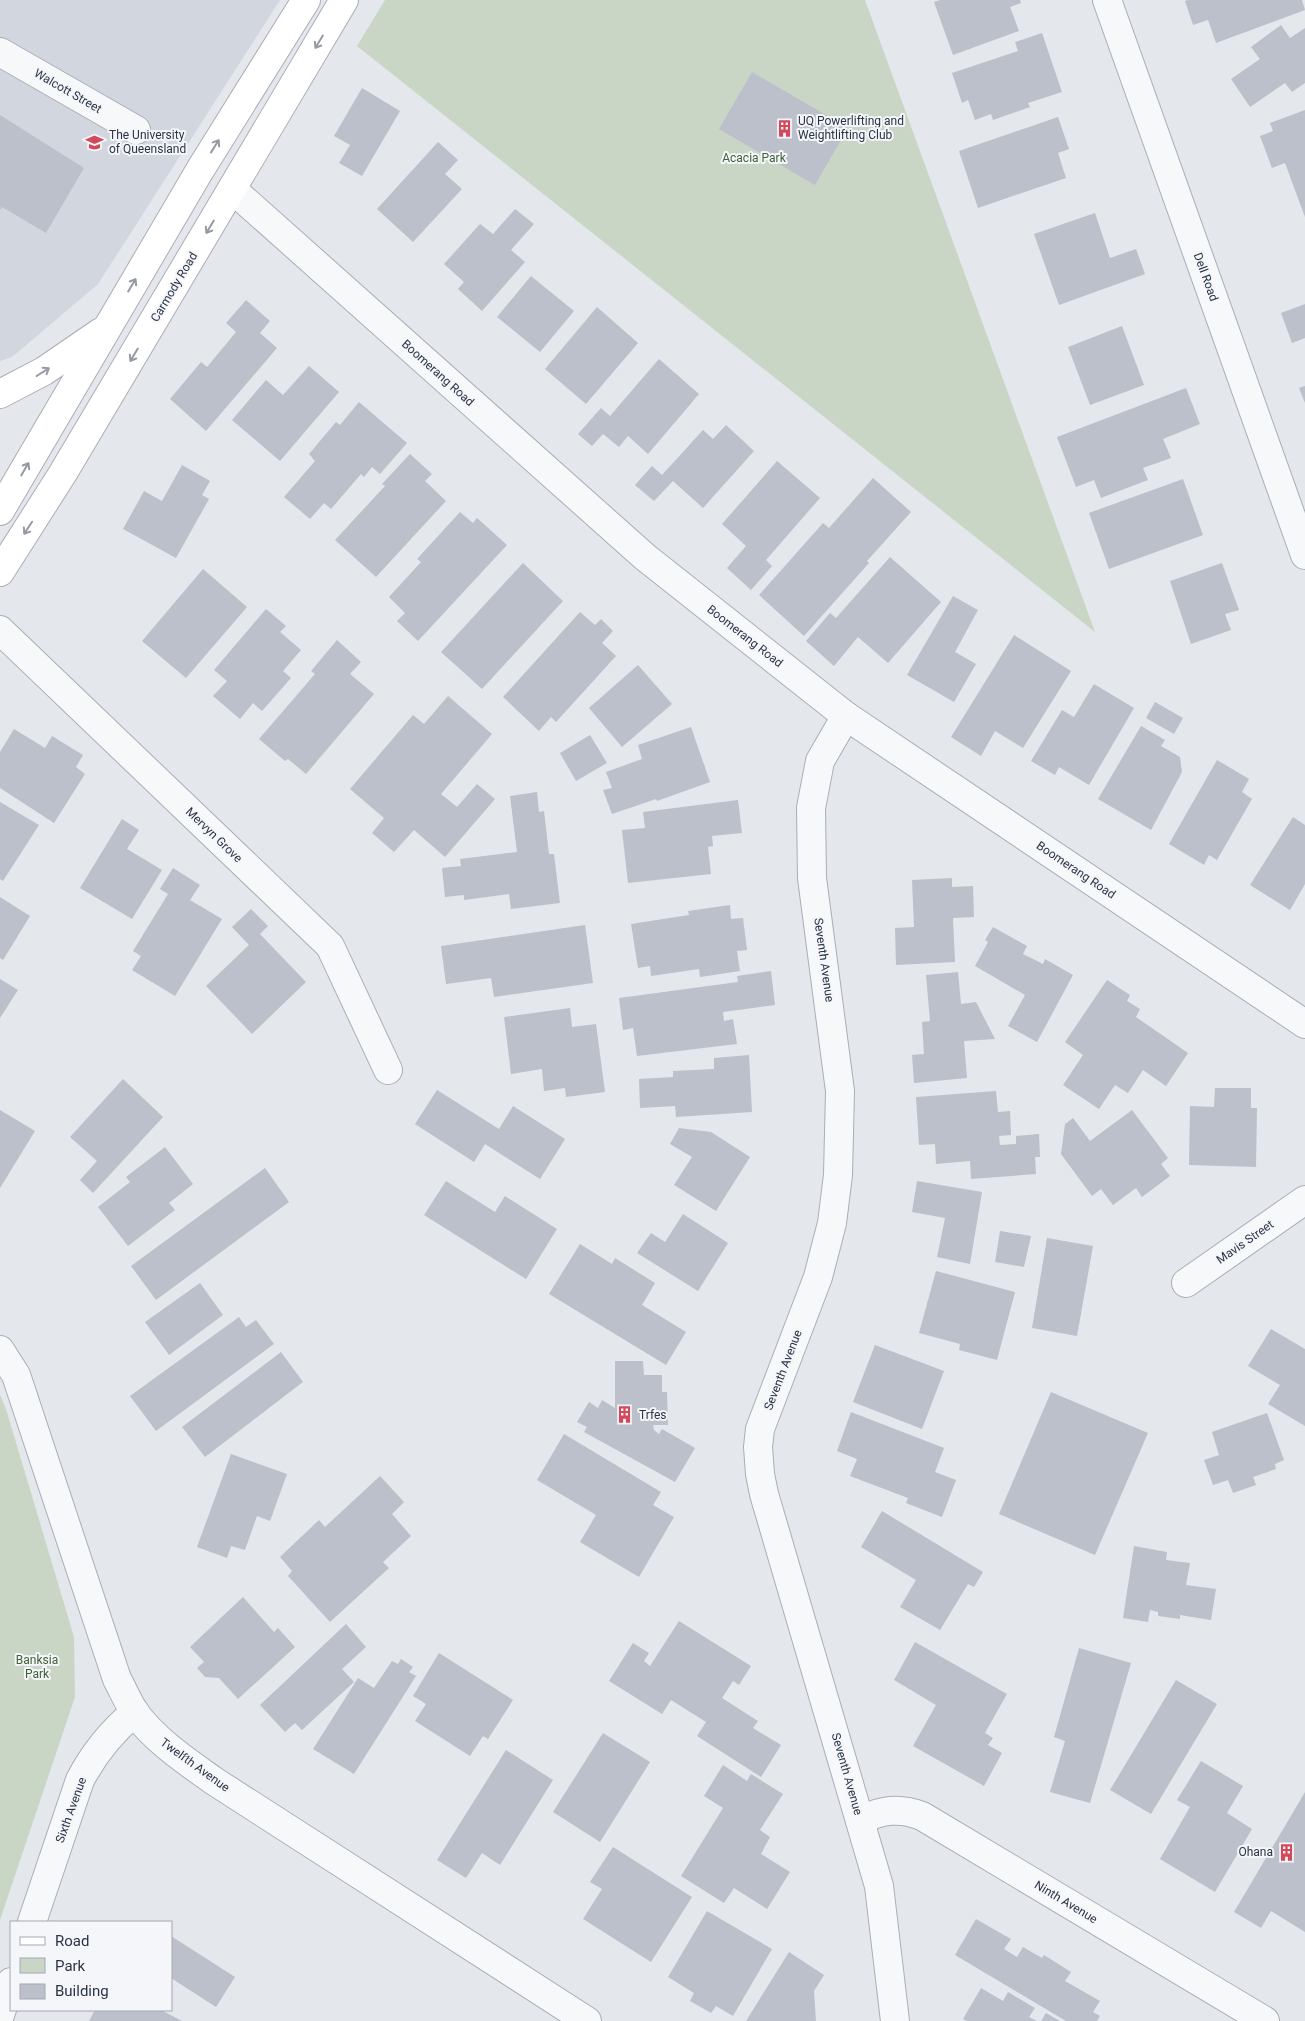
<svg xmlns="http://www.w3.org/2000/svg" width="1305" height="2021" font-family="Roboto,sans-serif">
<rect width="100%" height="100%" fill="#e4e7ec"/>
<!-- built -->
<path fill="#d2d6de" d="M0 0H280L98 284 12 357 0 361Z"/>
<!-- green -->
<g fill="#c9d6c5">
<path d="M385 0H865L1095 632 357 46Z"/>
<path d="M0 1395 6 1409 74 1637 75 1697 0 1920Z"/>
</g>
<!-- building -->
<g fill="#bbc0ca">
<path d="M940 0H1020L1021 3 1010 7 1019 31 953 55 934 2Z"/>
<path d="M1188 0H1302L1305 10 1216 43 1208 20 1193 25 1185 1Z"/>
<path d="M1281 25 1290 38 1305 28V83L1292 92 1285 83 1250 107 1231 79 1260 59 1251 47Z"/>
<path d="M1042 33 1062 92 1028 103 1030 107 993 120 991 114 975 120 968 100 962 103 952 73 1018 51 1015 42Z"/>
<path d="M752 72 848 128 815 185 719 129Z"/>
<path d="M362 88 400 111 362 176 339 163 350 145 334 136Z"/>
<path d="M1305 110V217L1285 163 1272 168 1260 136 1273 131 1270 123Z"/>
<path d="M0 115 84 168 46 233 2 207 0 210Z"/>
<path d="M1058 117 1069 149 1058 153 1066 178 978 208 959 151Z"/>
<path d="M438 142 458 160 445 174 462 189 413 242 377 209Z"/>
<path d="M515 209 534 224 511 250 525 262 482 311 458 289 464 282 444 264 480 224 493 234Z"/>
<path d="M1095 213 1110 258 1136 249 1145 274 1059 305 1034 234Z"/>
<path d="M531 276 574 311 540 352 497 317Z"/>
<path d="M246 300 270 321 260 333 277 348 206 431 170 399 201 362 207 367 236 332 226 323Z"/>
<path d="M1305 304V338L1292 343 1281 313Z"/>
<path d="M597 307 638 343 586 404 545 369Z"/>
<path d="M1122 326 1144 385 1090 405 1068 347Z"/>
<path d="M659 359 699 394 648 454 628 436 619 447 603 434 592 446 578 434 601 408 610 416Z"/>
<path d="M309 366 339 392 280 461 232 420 266 380 283 395Z"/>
<path d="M1305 386V403L1299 388Z"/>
<path d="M1186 388 1200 424 1163 439 1171 458 1143 468 1148 480 1101 498 1094 480 1076 487 1057 437Z"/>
<path d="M359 402 407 443 380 474 372 467 364 477 361 474 331 509 324 503 310 519 284 497 315 461 309 454 336 422 340 425Z"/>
<path d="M726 425 754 451 703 508 673 481 654 501 635 485 652 466 662 475 703 430 713 439Z"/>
<path d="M410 454 432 474 425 481 446 501 376 577 335 540 385 486 382 484Z"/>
<path d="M777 461 820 498 766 560 772 566 751 590 727 568 746 546 722 524Z"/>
<path d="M182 465 210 481 202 495 209 499 176 558 123 529 144 491 162 501Z"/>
<path d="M873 478 911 512 867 561 869 563 804 636 759 595 823 523 829 528Z"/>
<path d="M1183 479 1203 535 1109 569 1089 513Z"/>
<path d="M460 512 473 523 477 518 507 545 418 641 397 621 405 613 389 597 421 562 417 559Z"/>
<path d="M890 557 941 602 888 663 858 637 834 666 806 641 830 613 836 618Z"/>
<path d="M523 563 563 601 482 689 441 652Z"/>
<path d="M1222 563 1239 610 1225 614 1231 630 1191 644 1170 581Z"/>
<path d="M203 569 247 607 186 678 142 641Z"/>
<path d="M953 596 978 610 955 652 976 664 954 702 907 675Z"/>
<path d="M266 609 286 626 280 632 301 650 283 671 291 678 262 711 253 703 240 719 213 696 227 681 214 670Z"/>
<path d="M580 612 595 625 601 619 613 631 602 643 616 656 556 722 551 717 539 731 503 697Z"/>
<path d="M1014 635 1071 671 1023 748 995 731 981 756 951 737Z"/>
<path d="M337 640 361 662 350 674 374 694 306 774 288 759 285 761 259 739 315 674 311 671Z"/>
<path d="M638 665 672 704 622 747 589 708Z"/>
<path d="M1094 684 1134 708 1089 785 1059 767 1055 775 1031 761 1062 710 1074 717Z"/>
<path d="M448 696 492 734 441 794 457 807 477 784 495 799 445 857 414 830 394 852 372 833 384 818 350 789 413 715 424 724Z"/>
<path d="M1155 702 1183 718 1174 734 1146 718Z"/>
<path d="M1141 726 1165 740 1161 746 1180 757 1182 772 1151 830 1098 799Z"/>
<path d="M691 727 710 782 657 801 656 799 612 814 603 790 612 788 606 772 642 759 638 745Z"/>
<path d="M14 729 45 748 52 736 83 755 76 767 85 774 54 823 0 788V752Z"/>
<path d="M590 735 607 763 576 781 560 753Z"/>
<path d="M1217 760 1249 779 1242 792 1252 799 1217 860 1209 855 1204 865 1169 844Z"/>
<path d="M537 792 539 812 544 811 549 854H554L560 903 511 909 509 894 464 900V895L445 897 442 868 461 866 460 859 517 852 510 796Z"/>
<path d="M738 800 742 833 712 836 713 846 708 847 711 874 628 883 622 830 645 828 643 812Z"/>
<path d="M0 802 39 825 3 881 0 879Z"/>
<path d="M1293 817 1305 825V884L1290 910 1250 885Z"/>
<path d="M122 819 139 830 127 849 162 870 132 919 80 888Z"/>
<path d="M173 868 200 885 190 900 222 919 175 996 132 970 141 956 133 951 168 894 160 889Z"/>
<path d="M952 878V887L973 886 974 917 953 918 955 962 896 965 895 928 914 927 912 880Z"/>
<path d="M0 897 30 916 3 960 0 958Z"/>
<path d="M730 905 731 919 743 918 747 950 737 951 740 971 700 977 699 969 651 976 650 966 638 968 631 924 689 915 688 911Z"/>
<path d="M251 909 268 926 260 934 306 982 252 1034 206 986 249 945 232 927Z"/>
<path d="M585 925 593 983 494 997 491 978 446 984 441 946Z"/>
<path d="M993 927 1027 946 1023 954 1043 964 1045 959 1073 975 1037 1042 1008 1026 1025 995 975 966 988 942 985 940Z"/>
<path d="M771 971 775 1005 723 1012 724 1021 733 1019 737 1044 637 1056 633 1028 623 1030 619 998 738 982 737 976Z"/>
<path d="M958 972 961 1004 976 1002 995 1039 964 1041 967 1078 914 1083 912 1055 924 1054 922 1022 930 1021 926 975Z"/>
<path d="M0 979 18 990 0 1018Z"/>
<path d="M1107 980 1130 995 1127 1001 1140 1009 1136 1017 1188 1053 1166 1086 1143 1070 1128 1093 1115 1085 1099 1109 1063 1085 1083 1055 1065 1042Z"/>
<path d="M570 1008 572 1027 596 1024 605 1092 566 1097 565 1088 544 1091 542 1069 511 1074 504 1017Z"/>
<path d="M749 1055 752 1112 676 1117 675 1106 640 1108 639 1079 673 1077V1071L714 1069V1058Z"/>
<path d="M123 1079 163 1117 93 1193 80 1180 97 1161 70 1137Z"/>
<path d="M1215 1088H1251V1108H1257L1256 1167 1189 1165 1190 1106 1214 1107Z"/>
<path d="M437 1090 499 1129 513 1106 565 1139 540 1179 485 1144 474 1162 415 1124Z"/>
<path d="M996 1091 998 1112 1010 1111 1011 1135 999 1136 1000 1145 1016 1144V1136L1039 1134 1040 1157H1035L1036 1174 971 1179 970 1161 936 1164 935 1144 919 1145 916 1097Z"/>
<path d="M0 1110 35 1131 0 1188Z"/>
<path d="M1132 1110 1168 1158 1161 1164 1170 1176 1142 1197 1136 1188 1113 1205 1101 1189 1092 1196 1061 1154 1065 1124 1073 1118 1090 1141Z"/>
<path d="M679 1128 711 1132 750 1157 716 1211 674 1185 692 1157 670 1144Z"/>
<path d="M165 1147 193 1184 169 1203 175 1210 128 1246 98 1207 130 1182 126 1177Z"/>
<path d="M265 1168 289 1202 156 1300 131 1266Z"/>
<path d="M446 1181 495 1212 505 1196 557 1229 526 1279 424 1215Z"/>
<path d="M917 1181 982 1192 970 1264 937 1257 945 1218 912 1212Z"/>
<path d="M683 1214 728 1243 698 1291 637 1253 651 1233 665 1242Z"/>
<path d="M1000 1231 1031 1236 1024 1267 995 1262Z"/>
<path d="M1047 1238 1093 1246 1077 1336 1032 1328Z"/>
<path d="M580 1244 612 1264 615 1258 655 1283 642 1305 686 1332 666 1365 549 1294Z"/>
<path d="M936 1271 1015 1292 997 1360 959 1350 960 1344 919 1333Z"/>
<path d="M200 1283 223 1315 169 1355 145 1322Z"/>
<path d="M239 1317 246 1327 256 1320 274 1344 156 1431 130 1396Z"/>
<path d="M1271 1329 1305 1349V1426L1268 1404 1280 1385 1248 1366Z"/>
<path d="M875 1345 944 1371 922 1429 853 1402Z"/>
<path d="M281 1352 303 1382 205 1457 182 1427Z"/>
<path d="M615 1361H643L644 1375H662V1392H667L668 1425H653L654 1430 659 1434 662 1429 695 1448 675 1482 584 1432 587 1427 577 1422 589 1402 598 1408 602 1400 615 1408Z"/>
<path d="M1051 1392 1148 1433 1095 1555 999 1514Z"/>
<path d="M851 1412 944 1448 935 1472 956 1480 942 1517 906 1503 908 1498 850 1476 857 1459 837 1451Z"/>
<path d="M1267 1413 1284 1460 1275 1464 1276 1469 1253 1477 1256 1485 1233 1493 1228 1480 1213 1485 1204 1460 1219 1455 1212 1432Z"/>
<path d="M564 1434 661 1492 653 1505 674 1517 639 1577 580 1542 596 1515 537 1480Z"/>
<path d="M231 1454 287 1474 270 1521 257 1516 245 1550 231 1546 227 1558 197 1547Z"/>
<path d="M380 1476 404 1502 392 1514 411 1536 383 1562 389 1568 330 1622 288 1576 292 1571 280 1557 319 1520 325 1527Z"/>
<path d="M882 1511 983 1572 974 1587 968 1584 940 1630 900 1607 916 1580 861 1547Z"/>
<path d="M1134 1546 1167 1552 1166 1560 1190 1563 1186 1585 1216 1589 1211 1620 1180 1615V1619L1158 1616V1612L1150 1610 1148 1622 1123 1618Z"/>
<path d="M243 1597 274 1632 278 1628 295 1647 238 1699 219 1678 205 1677 197 1668 204 1662 190 1647Z"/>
<path d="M679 1621 751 1666 739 1685 733 1681 722 1698 758 1721 753 1728 781 1745 761 1777 697 1736 706 1722 671 1700 662 1714 609 1681 633 1643 649 1653 644 1661 650 1666Z"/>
<path d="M346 1624 366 1647 342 1669 354 1682 302 1730 295 1723 285 1732 260 1705Z"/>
<path d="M915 1642 1007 1694 985 1733 993 1738 988 1745 1002 1753 984 1786 913 1746 936 1705 894 1680Z"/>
<path d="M1079 1648 1131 1663 1090 1803 1050 1792 1065 1741 1054 1737Z"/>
<path d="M439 1653 513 1700 488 1739 483 1736 470 1756 415 1721 426 1704 413 1696Z"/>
<path d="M401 1659 413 1667 409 1672 416 1676 354 1774 313 1749 358 1678 374 1688 392 1661 398 1664Z"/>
<path d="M1176 1680 1217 1704 1151 1814 1110 1790Z"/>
<path d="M603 1733 650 1762 600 1842 553 1812Z"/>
<path d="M506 1750 553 1780 500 1865 482 1853 466 1878 437 1860Z"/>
<path d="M1201 1761 1243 1786 1227 1813 1252 1829 1215 1892 1160 1859 1190 1807 1177 1800Z"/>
<path d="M723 1765 747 1781 751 1774 783 1794 760 1830 770 1837 761 1854 790 1872 767 1909 734 1888 724 1903 681 1876 723 1808 704 1796Z"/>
<path d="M1305 1792V1932L1271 1911 1261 1928 1234 1912Z"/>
<path d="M613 1847 692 1897 651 1962 583 1919 602 1889 590 1882Z"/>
<path d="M707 1911 772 1949 733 2016 716 2006 711 2013 690 2001 694 1993 668 1977Z"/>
<path d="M976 1919 1011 1939 1004 1949 1017 1957 1023 1947 1042 1958 1044 1955 1071 1972 1065 1981 1100 2001 1093 2012 1100 2016 1097 2021H1066L955 1955Z"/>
<path d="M171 1936 235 1977 216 2007 171 1978Z"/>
<path d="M789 1952 824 1975 814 1991 816 2021H746Z"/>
<path d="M981 1988 1003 2001 1008 1992 1035 2008 1029 2017 1037 2021H967L963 2019Z"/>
<path d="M95 2010H161L182 2021H89Z"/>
<path d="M1046 2013 1060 2021H1041Z"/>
</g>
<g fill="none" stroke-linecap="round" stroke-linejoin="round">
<defs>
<g id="street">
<path d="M1107 0 1305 555"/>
<path d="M0 52 136 130"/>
<path d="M232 189 645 557 846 716 1305 1024"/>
<path d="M0 630 330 946 388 1070"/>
<path d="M846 716 820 761 811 808 812 878 840 1091 838 1175 832 1223 818 1277 760 1429 758 1447 760 1474 764 1494 879 1886 895 2021"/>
<path d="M1186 1283 1305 1200"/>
<path d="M0 1350 16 1375 117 1679C123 1690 128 1702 135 1713 156 1741 186 1761 214 1781L587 2021"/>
<path d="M860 1820C882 1810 899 1807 922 1816L1265 2021"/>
<path d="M32 1922 80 1780C94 1753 111 1732 135 1712"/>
<path d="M0 2015 11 1982"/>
</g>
<g id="secondary">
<path d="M0 394 44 371 101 332"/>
<path d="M0 511 200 170 306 0"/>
<path d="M0 572 63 473 344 0"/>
</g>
</defs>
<!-- street casing -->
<use href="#street" stroke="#a9aeb7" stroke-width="30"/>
<!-- secondary casing -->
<use href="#secondary" stroke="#a9aeb7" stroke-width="30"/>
<!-- street -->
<use href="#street" stroke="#f7f8fa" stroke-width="28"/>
<!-- secondary -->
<use href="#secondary" stroke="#fff" stroke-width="28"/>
</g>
<!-- one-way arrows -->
<defs><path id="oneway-shaft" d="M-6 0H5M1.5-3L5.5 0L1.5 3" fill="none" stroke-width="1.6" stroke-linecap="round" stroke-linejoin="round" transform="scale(1.25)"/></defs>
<g stroke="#959aa2">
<use href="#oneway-shaft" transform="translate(319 42) rotate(121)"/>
<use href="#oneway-shaft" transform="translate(215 146) rotate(-58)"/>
<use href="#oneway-shaft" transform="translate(210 227) rotate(121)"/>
<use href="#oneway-shaft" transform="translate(132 285) rotate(-59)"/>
<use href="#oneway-shaft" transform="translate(134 355) rotate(121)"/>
<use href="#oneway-shaft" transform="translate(43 372) rotate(-32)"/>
<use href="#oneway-shaft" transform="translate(25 469) rotate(-60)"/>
<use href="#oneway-shaft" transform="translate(28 528) rotate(123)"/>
</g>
<!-- icons -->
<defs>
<symbol id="building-bare" viewBox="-9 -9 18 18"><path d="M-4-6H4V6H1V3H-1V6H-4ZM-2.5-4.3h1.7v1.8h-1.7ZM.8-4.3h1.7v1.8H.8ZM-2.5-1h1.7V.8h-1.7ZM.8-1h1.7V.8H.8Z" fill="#d1495b" stroke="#f4f6f9" stroke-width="2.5" paint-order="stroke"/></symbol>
<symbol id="university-bare" viewBox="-9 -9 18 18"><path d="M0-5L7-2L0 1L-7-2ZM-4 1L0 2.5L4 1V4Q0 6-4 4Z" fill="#d1495b" stroke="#f4f6f9" stroke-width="2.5" paint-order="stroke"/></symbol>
</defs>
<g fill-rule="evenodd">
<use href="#building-bare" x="772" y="116" width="25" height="25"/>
<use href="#university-bare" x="82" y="130" width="25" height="25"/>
<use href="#building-bare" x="612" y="1402" width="25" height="25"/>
<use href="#building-bare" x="1274" y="1840" width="25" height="25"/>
</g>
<g text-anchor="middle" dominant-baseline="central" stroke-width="4" stroke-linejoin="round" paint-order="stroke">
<!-- street labels -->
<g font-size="12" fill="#2b3445" stroke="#f4f6f9">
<text transform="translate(68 91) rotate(30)">Walcott Street</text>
<text transform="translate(1206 277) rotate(70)">Dell Road</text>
<text transform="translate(174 287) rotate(-59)">Carmody Road</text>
<text transform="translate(438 373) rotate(42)">Boomerang Road</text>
<text transform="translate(745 636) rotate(38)">Boomerang Road</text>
<text transform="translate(214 835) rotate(44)">Mervyn Grove</text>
<text transform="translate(1076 870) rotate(34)">Boomerang Road</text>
<text transform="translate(824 960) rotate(82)">Seventh Avenue</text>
<text transform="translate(1245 1242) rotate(-35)">Mavis Street</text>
<text transform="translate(783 1370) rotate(-69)">Seventh Avenue</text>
<text transform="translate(195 1765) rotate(36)">Twelfth Avenue</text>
<text transform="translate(847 1774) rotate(74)">Seventh Avenue</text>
<text transform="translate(71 1810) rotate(-70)">Sixth Avenue</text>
<text transform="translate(1066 1902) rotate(31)">Ninth Avenue</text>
</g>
<!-- poi labels -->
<g font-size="12" fill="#2b3445" stroke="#f4f6f9" text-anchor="start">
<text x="798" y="121">UQ Powerlifting and<tspan x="798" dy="14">Weightlifting Club</tspan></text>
<text x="109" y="135">The University<tspan x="109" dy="14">of Queensland</tspan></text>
<text x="639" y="1415">Trfes</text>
<text x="1273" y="1852" text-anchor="end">Ohana</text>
</g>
<!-- park labels -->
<g font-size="12" fill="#3f6138" stroke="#f4f6f9">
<text x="754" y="158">Acacia Park</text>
<text x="37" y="1660">Banksia<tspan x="37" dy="14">Park</tspan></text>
</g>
</g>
<!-- legend -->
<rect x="10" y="1921" width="162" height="90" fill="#f4f6f9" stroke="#a4a8b1"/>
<rect x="20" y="1937" width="25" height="8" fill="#ffffff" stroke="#a4a8b1"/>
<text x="55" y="1946" font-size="15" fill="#2b3445">Road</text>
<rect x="20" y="1958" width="25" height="15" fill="#c9d6c5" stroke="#a4a8b1"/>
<text x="55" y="1971" font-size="15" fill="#2b3445">Park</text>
<rect x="20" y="1984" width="25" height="15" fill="#bbc0ca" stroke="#a4a8b1"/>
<text x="55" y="1996" font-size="15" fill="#2b3445">Building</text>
</svg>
